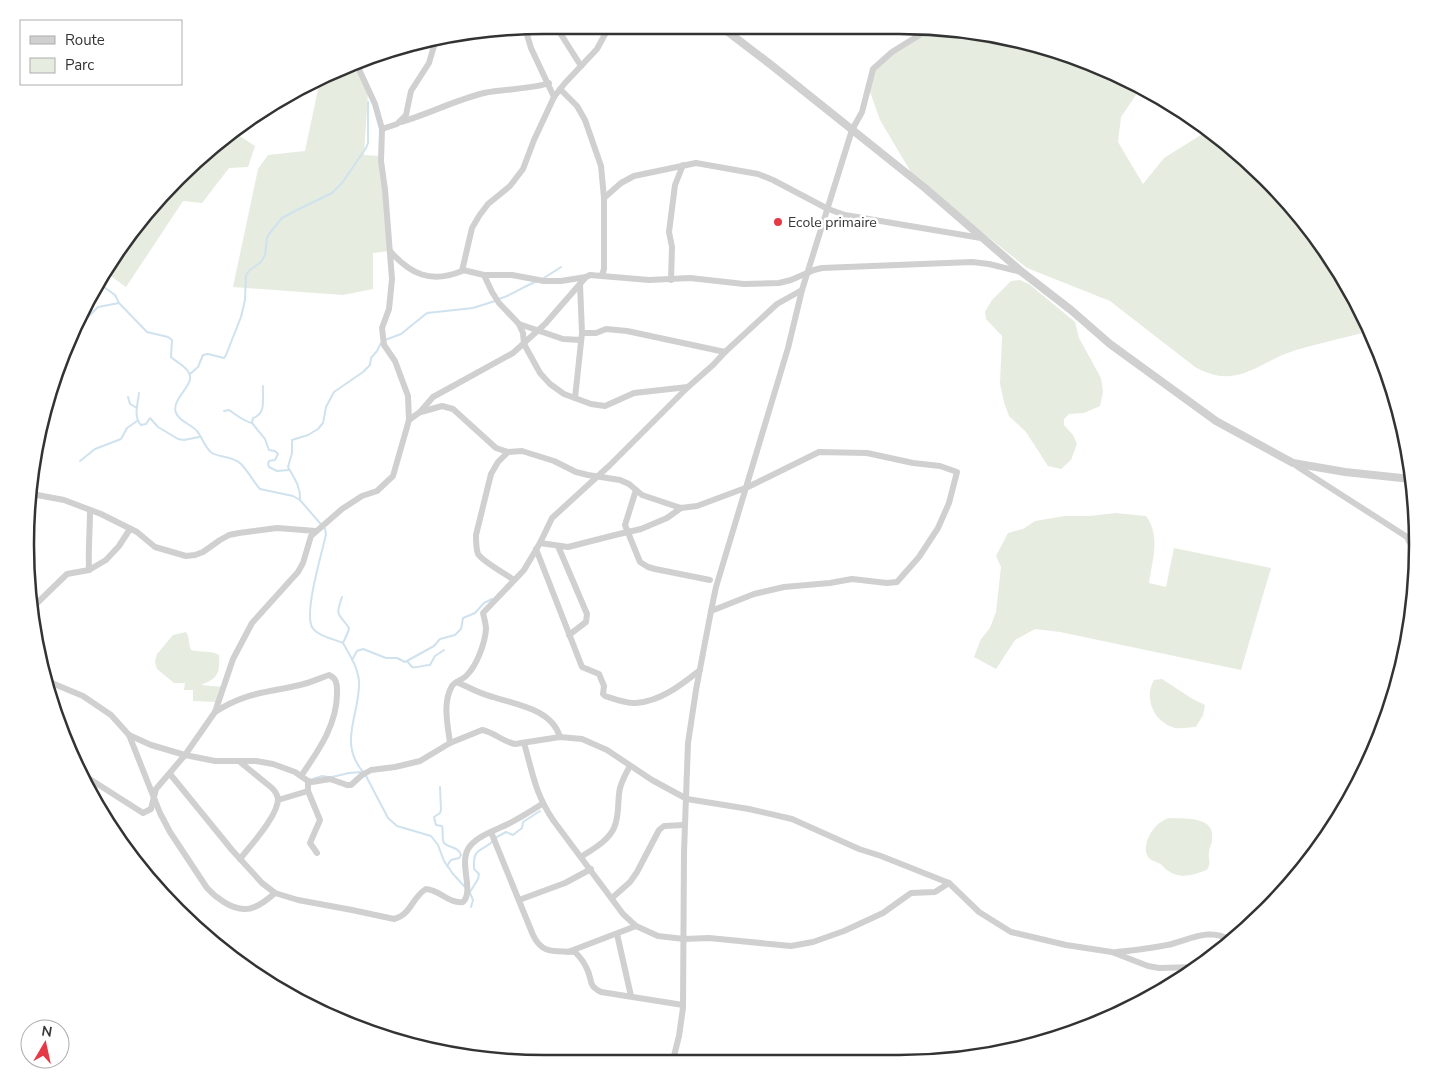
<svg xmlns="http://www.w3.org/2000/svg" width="1443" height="1089" font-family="'Nunito Sans',sans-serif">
<rect width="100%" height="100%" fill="#fff"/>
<!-- green -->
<g fill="#e6ecdf">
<path d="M936 27 1033 43 1128 78 1142 86 1121 117 1118 142 1143 184 1164 158 1209 130 1266 177 1330 256 1371 331C1346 337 1320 343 1296 350 1257 362 1238 391 1195 367L1110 301 1027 268 915 179 880 120 869 89 874 70 894 53Z"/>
<path d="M360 72 368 92 364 155 381 156 388 189 390 251 373 253V289L343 295 233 287 258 169 268 155 305 151 320 80 337 73Z"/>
<path d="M235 133 255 146 248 167 229 168 202 203 183 201 126 287 104 271 113 256 177 177Z"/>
<path d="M1020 280 1029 284 1075 322 1079 338 1101 378 1103 392 1100 406 1084 413 1069 414 1064 419V425L1073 435 1077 444 1071 460 1061 469 1048 466 1026 432 1009 416 1004 402 1000 384 1002 336 986 319 985 312 992 300 1011 281Z"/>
<path d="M1115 513 1146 516C1161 536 1152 561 1149 583L1166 587 1174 548 1271 568 1241 670 1060 632 1035 629 1015 640 996 669 974 657 981 639 990 628 996 612 1001 567 996 556 1008 533 1023 529 1035 521 1065 516H1090Z"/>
<path d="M186 632C190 638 188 643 191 650 201 653 211 650 219 655 220 674 218 678 201 685L223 687 218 702 193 701V690H184L185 683H174L157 669 155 662 157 654 173 635Z"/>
<path d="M1162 679 1191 698 1205 705 1203 715 1196 727C1189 727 1182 729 1175 728 1155 723 1143 699 1154 680Z"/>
<path d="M1170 818C1186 819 1216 816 1212 840 1212 844 1209 848 1209 852 1208 861 1212 861 1207 870 1193 875 1180 880 1167 870 1164 868 1162 864 1158 863 1155 861 1151 861 1148 857 1140 843 1156 820 1170 818Z"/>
</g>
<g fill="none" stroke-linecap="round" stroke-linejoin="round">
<!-- stream -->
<g stroke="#cfe2ee" stroke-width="2">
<path d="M544 278 561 267"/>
<path d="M97 282 115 295 119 303 147 332 168 337 172 340 171 357C175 361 182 364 186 369 201 383 170 397 176 413 180 422 191 424 197 431 202 437 205 448 212 453 221 458 233 456 241 464 248 471 253 481 260 489L293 496 300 500 325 529 326 534C322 554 304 611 312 627 317 636 334 639 343 643 350 655 360 671 359 686 358 718 339 743 363 772"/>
<path d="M91 293 104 287"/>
<path d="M499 299C512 295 523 287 535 282"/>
<path d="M76 323 88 317 98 307 119 303"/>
<path d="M385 340 401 334 427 313 473 308 495 301"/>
<path d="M190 374 198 367 203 355 208 354 224 358 226 355 241 317 245 300 246 275 250 270 261 262 265 255 267 238 269 234 282 218 295 211 332 193 342 183 366 148 368 143V102"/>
<path d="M263 386C262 397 267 414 253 418L252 423 265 439 269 450 275 451 278 454 275 460 269 461 268 464 269 467 277 471 289 470"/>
<path d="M139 393C138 403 133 417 141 425L146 424 150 418 158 427 178 439 184 440 199 437"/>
<path d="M128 397 130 404 137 408"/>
<path d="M224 411 229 410C235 414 245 422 252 423"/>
<path d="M80 461 95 449 121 439 127 428 137 421"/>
<path d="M300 500C301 487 294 478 288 467L292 453V440L308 435 318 429 323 423 326 407 334 392 363 372 370 365 371 358 377 351 381 343"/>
<path d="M342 597C335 617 338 612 349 628L348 632 343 643"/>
<path d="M352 660 357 651 363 649 386 658H397L405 662 434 646 440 639 455 635 461 629 463 618 475 613 484 603 492 599"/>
<path d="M407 661 412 667C419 668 423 665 430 665L435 656 444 650"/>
<path d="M366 776 388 818 397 826 431 836 438 845 444 861 453 874 465 887"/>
<path d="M332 777 349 773 362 772"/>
<path d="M313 779 322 776 328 777"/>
<path d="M440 787 441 810 440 813 434 817 436 825 442 826C444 832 441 837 444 843 450 849 458 846 461 855L459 858 451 860 447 866"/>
<path d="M495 838 506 832 513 835 522 828 523 822 540 811"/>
<path d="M470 892 478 879 479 874 474 869C473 848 479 853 492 842"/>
<path d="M470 893 473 900 471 907"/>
</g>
<!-- minor -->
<g stroke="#d0d0d0" stroke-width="6">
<path d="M555 25 581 66"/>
<path d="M525 28 531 48 554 97"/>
<path d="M560 89 577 106 585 120 601 166 604 198V269L602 275"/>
<path d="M401 122C429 114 455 100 484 93 503 89 533 89 549 83"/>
<path d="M382 129 397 124 406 115 411 91 429 63 436 39"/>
<path d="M604 198 621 183 634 176 696 163 758 174 773 180 828 209 845 215 981 238"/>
<path d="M390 251C410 274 431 284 462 271L472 228 479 216 488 204 510 186 523 169 534 140 554 97 565 83 597 49 610 25"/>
<path d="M463 270 484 275H512L544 281H561L586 277"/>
<path d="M484 275 492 292 499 303 519 324 523 333 524 344 540 373 550 384 564 394 591 404 605 406 634 393 688 387"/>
<path d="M671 280 672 247 669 232 675 185 683 165"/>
<path d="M519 324 563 339 581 340"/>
<path d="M582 333H596L606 329 627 331 725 352"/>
<path d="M575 398 582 333 580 284"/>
<path d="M421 412 442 406 453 409 496 448 508 452"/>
<path d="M409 420 420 412 433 397 513 353 545 324 586 277 590 275 649 280 690 278 744 284 779 283 791 280 814 270 822 268 972 262 989 264 1021 272"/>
<path d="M1293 463 1298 467 1418 544"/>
<path d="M636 490 625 525 640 562 648 567 655 569 710 580"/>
<path d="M32 494 64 500 101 514 137 532 155 547 186 556 195 555 203 552 220 540 229 535 239 533 277 528 316 531"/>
<path d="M1407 537 1417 558"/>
<path d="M540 543 568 547 615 535 641 529 667 518 681 508"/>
<path d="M558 546 587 614 586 622 569 635"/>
<path d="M536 549 582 667 599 674 604 686 603 694 605 696C614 699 627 704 636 703 661 701 681 685 700 670"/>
<path d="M89 570C88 550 90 531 90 510"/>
<path d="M514 580C507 575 482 561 478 554 476 549 476 541 476 535L491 474 498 462 508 452 522 451 554 461 576 472 588 475 620 480 629 484 642 495 681 508 697 506 748 487 819 452 867 453 913 463 940 466 957 472 949 503 938 528 919 557 897 582 887 583 852 579 830 583 784 587 754 594 711 611"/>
<path d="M32 608 67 574 89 570 106 560 119 546 130 529"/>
<path d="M47 681 83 696 111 715 129 735 160 813 170 832 207 888C215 897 231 909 244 909 255 910 267 900 275 893"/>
<path d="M457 682C468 687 480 694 493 697 517 705 552 709 560 737"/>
<path d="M215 712C246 692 266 693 300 685 310 683 320 678 329 675 336 678 337 683 337 691 338 723 319 750 301 776"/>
<path d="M129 735 151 745 185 755 215 712 233 659 252 623 298 572 303 563 311 536 342 509 362 496 377 491 393 476 409 420 408 396 395 361 384 345 382 328 389 309 392 279 385 190 381 161 382 129 375 104 357 65"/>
<path d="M450 743C448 726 442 703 452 686 455 681 463 680 467 675 477 665 485 643 486 629 486 624 484 618 483 613L524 570 540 543 552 518 610 465 688 387 713 365 725 352 777 304 802 290"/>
<path d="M524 743C533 774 535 793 553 820L623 914 636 926 658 936 684 939 709 938 791 946 813 942 844 931 883 913 911 893 935 892 949 883"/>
<path d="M240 762 272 788C275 791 277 794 278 798 279 815 250 846 240 859"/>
<path d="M170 774 232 850 262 883 275 893 298 900 352 910 394 919C411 915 412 897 426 889 440 890 449 904 463 902 475 890 457 862 470 846 479 835 496 830 508 824 520 818 531 811 542 804"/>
<path d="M85 776 143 813 151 809 156 789 185 755 215 761H256L273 764 295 772 308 781 312 782 330 779 347 785H351L362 775 371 770 395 767 420 761 450 743 482 730C494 732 503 742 515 744L560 737 582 739 607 750 652 780 687 799 749 809 792 819 859 849 881 856 949 883 979 912 1011 932 1066 945 1112 952 1148 966 1159 968 1198 967"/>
<path d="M308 781V791L320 820 310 843 317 853"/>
<path d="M278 800 308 791"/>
<path d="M491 832 533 935C543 956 556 950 575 952 580 957 584 962 587 969 593 980 587 985 601 992L683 1005"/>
<path d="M581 857C593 849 608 841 614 828 620 815 617 801 620 788 622 781 626 773 630 766"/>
<path d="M612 898 630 882 637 872 659 830 664 826 684 825"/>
<path d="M519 900 565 883 591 869"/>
<path d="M1247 928 1269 901 1289 884"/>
<path d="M617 934 631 996"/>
<path d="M568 952 636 926"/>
<path d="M1116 952C1132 951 1150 948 1167 945 1187 941 1211 926 1231 941"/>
<path d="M673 1060 679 1036 683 1008 684 852 688 743 696 690 711 611 716 587 788 348 802 290 852 130 862 112 873 69 892 52 934 26"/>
</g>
<!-- tertiary -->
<path stroke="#d0d0d0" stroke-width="8" d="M719 25 770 64 925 188 1022 272 1071 310 1110 344 1216 421 1293 463 1345 472 1411 479"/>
</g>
<!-- markers -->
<circle fill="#e63946" stroke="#fff" stroke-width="2" cx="778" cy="222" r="5"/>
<g text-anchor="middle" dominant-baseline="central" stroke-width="5" stroke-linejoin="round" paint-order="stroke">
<!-- poi labels -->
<g font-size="14" fill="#333" stroke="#fff" text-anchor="start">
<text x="788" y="222">Ecole primaire</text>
</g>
</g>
<!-- crop -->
<path d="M0 0H1443V1089H0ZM544 34H899A510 510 0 0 1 1409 544V545A510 510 0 0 1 899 1055H544A510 510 0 0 1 34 545V544A510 510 0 0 1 544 34Z" fill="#fff" fill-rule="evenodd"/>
<path fill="none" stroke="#333" stroke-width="2.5" d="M544 34H899A510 510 0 0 1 1409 544V545A510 510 0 0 1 899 1055H544A510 510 0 0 1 34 545V544A510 510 0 0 1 544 34Z"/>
<!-- legend -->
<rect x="20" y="20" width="162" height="65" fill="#ffffff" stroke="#adadad"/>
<rect x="30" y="36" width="25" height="8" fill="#d0d0d0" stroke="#adadad"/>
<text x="65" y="45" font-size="15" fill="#333333">Route</text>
<rect x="30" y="58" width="25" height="15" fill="#e6ecdf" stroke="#adadad"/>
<text x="65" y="70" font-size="15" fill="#333333">Parc</text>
<!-- north arrow -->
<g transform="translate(45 1044) rotate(9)"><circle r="24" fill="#ffffff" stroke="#adadad"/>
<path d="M0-4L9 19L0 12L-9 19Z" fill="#e63946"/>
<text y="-8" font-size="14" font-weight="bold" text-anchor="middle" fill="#333333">N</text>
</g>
</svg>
